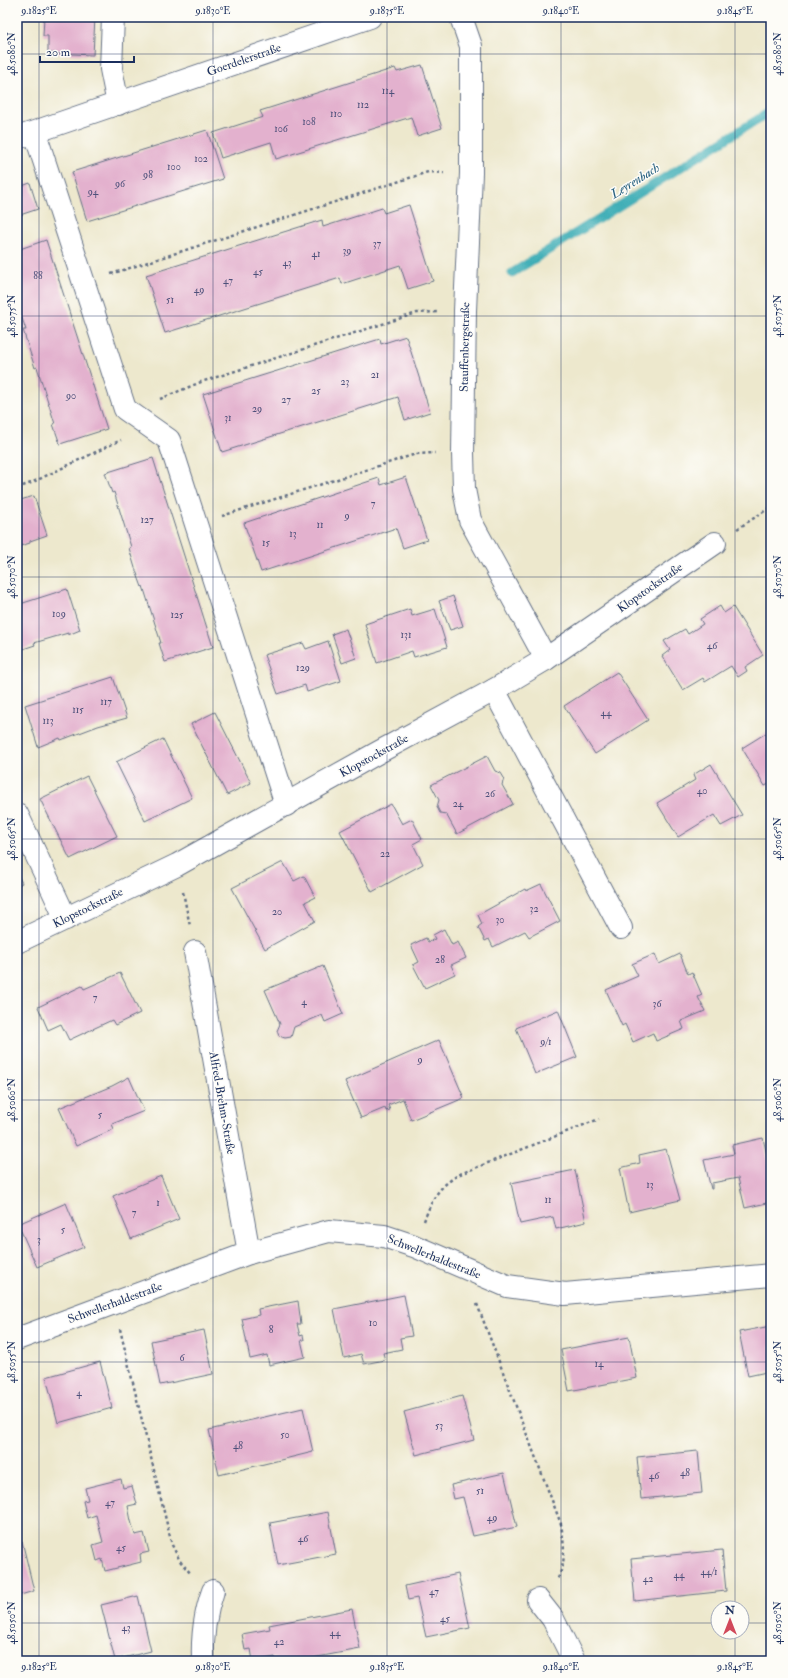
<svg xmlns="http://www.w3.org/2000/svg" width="788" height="1678" font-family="'IM FELL Double Pica',serif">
<rect width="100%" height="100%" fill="#fdfcf7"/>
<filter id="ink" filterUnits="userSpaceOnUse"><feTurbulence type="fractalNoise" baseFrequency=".025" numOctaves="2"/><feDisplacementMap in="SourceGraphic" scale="8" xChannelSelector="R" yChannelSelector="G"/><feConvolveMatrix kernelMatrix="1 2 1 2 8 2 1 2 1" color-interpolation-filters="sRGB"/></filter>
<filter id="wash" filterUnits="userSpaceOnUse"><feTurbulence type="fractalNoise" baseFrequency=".012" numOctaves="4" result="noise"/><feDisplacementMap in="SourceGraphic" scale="16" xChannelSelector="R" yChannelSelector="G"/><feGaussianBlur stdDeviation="0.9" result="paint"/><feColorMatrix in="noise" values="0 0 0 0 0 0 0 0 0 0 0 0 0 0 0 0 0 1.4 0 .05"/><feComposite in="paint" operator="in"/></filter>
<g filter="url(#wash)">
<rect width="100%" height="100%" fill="#ede8cd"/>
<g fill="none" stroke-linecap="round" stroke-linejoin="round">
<!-- stream -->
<path stroke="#3cadb6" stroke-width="9" d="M512 273 771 111"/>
</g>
<g id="blocks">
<!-- building -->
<g fill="#e3b1ce">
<path d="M44 17H95L93 55 48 53V36H43Z"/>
<path d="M422 65 442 128 417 136 411 117 276 159 271 142 221 158 213 133 263 117 260 111 395 68 397 72Z"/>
<path d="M207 130 223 179 87 221 72 172Z"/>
<path d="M30 183 38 209 17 216V188Z"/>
<path d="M409 205 433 281 408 289 400 265 342 284 340 278 165 333 146 275 322 220 323 227 382 208 384 213Z"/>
<path d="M46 240 107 429 60 444 53 424H55L37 367 35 368 23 330H26L17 303V250Z"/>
<path d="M406 336 430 412 405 420 398 397 222 452 203 394 380 339 381 344Z"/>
<path d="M153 458 213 647 165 662 159 643H161L143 586 142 587 135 568 129 548 131 547 114 492 112 493 105 473Z"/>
<path d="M406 477 427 540 403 548 396 528 261 572 244 523 379 478 381 485Z"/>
<path d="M34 496 47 535 30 541V543L17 547V501Z"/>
<path d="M67 589 80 630 68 635V633L34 643 35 645 17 651V605Z"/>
<path d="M453 596 463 626 450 630 439 601Z"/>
<path d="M720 606 724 613 733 607 763 655 745 667 747 671 738 677 731 666 705 682 703 678 683 690 662 656 670 650 664 641 685 629 688 634 703 624 700 619Z"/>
<path d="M410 609 412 616 435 609 447 647 414 657 412 651 377 663 365 624Z"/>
<path d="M346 629 356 658 342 663 332 634Z"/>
<path d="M328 641 341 681 307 692 305 685 278 694 264 655 303 643 306 649Z"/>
<path d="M617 672 648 720 595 754 564 706Z"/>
<path d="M113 677 127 718 98 726 61 740 60 738 38 747 25 705Z"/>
<path d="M215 712 251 783 227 795 191 724Z"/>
<path d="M771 730V783L765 786 742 748Z"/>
<path d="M163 739 192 798 145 821 116 762Z"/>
<path d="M487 756 495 771 501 773 504 778 502 785 513 804 457 834 446 814 440 813 437 807 439 800 431 785Z"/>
<path d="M711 764 742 815 721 826 714 815 678 837 657 803 695 780 693 775Z"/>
<path d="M87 776 117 836 70 859 40 799Z"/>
<path d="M391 804 402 824 412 819 422 839 413 844 423 864 372 892 340 831Z"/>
<path d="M283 862 294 881 304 876 315 897 305 902 315 921 265 949 232 888Z"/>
<path d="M17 873 22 883 17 886Z"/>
<path d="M541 884 560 921 529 937 525 931 493 947 489 939 485 941 478 927 482 924 478 915 525 889 526 891Z"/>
<path d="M444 929 452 945 458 942 466 958 451 965 455 974 425 988 413 965 419 962 411 945 426 938 428 942 435 939 433 935Z"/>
<path d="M655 954 659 964 680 954 688 974 692 972 702 995 698 997 705 1011 681 1021 684 1029 656 1041 653 1033 633 1042 625 1024 622 1026 606 990 638 976 632 964Z"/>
<path d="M323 966 343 1014 325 1022 322 1015 294 1027 291 1037 285 1038 279 1036 277 1031 280 1024 265 990Z"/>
<path d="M120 973 140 1013 115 1025 112 1020 69 1040 61 1024 48 1030 38 1007 82 986 84 989Z"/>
<path d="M558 1010 577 1057 535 1074 516 1028Z"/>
<path d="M439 1040 464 1098 411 1120 403 1099 388 1105 390 1110 386 1111 385 1108 361 1118 345 1081Z"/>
<path d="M129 1077 144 1111 112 1124 114 1129 76 1146 59 1108 112 1086Z"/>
<path d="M763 1138 771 1173V1202L745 1208 738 1178 712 1183V1189H711L704 1160 734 1154 732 1145Z"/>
<path d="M666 1149 680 1200 629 1212 620 1168 640 1163 639 1155Z"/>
<path d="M575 1170 586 1222 556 1229 553 1217 520 1224 511 1183Z"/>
<path d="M161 1176 179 1219 131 1239 113 1196Z"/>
<path d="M66 1203 84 1247 37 1267 18 1224Z"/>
<path d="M404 1295 412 1336 400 1338 402 1349 383 1353 385 1360 364 1364 361 1354 344 1358 334 1309Z"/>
<path d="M298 1301 301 1324H297L300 1336 303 1335 304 1340H301L305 1357 269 1365 267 1355 250 1359 242 1319 259 1315 258 1309Z"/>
<path d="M771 1326V1371L748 1376 739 1332Z"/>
<path d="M204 1330 213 1374 160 1385 151 1341Z"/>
<path d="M629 1337 637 1378 569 1391 561 1350Z"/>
<path d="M100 1362 112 1408 58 1423 46 1377Z"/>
<path d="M462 1396 474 1440 416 1455 404 1412Z"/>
<path d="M303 1408 313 1452 219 1475 209 1430Z"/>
<path d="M698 1451 702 1493 641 1499 637 1457Z"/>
<path d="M504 1473 517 1527 473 1536 463 1497 454 1499 451 1485Z"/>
<path d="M121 1479 123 1488 132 1486 137 1504 128 1506 131 1521 135 1535 144 1533 149 1552 140 1554 141 1562 105 1571 102 1559 97 1561 93 1545 103 1542 96 1515 87 1518 83 1501 88 1500 85 1488Z"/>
<path d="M328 1512 336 1554 278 1565 270 1523Z"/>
<path d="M22 1541 34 1591 17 1596V1542Z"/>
<path d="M722 1550 726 1591 635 1601 631 1559Z"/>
<path d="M458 1574 470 1628 426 1637 417 1598 408 1600 405 1586Z"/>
<path d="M138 1596 151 1651 115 1660 101 1605Z"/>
<path d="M352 1609 360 1649 296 1661H276L275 1657 253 1661 251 1649 245 1650 242 1634 270 1629 269 1625Z"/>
<path d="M496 1658 498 1661H488Z"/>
<path d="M699 1659 700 1661H689V1660Z"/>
</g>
</g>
</g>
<g filter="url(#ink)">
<use href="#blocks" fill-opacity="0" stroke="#647085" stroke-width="1"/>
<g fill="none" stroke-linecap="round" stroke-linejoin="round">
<defs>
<g id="minor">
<path d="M113 17 111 69 118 104"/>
<path d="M463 17 462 20 471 46V173L465 311 463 453 464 489 470 520 546 659"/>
<path d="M35 133 125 409 169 440 286 805"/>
<path d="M17 138 370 17"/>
<path d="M494 690 621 928"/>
<path d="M17 814 66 919"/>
<path d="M17 942 177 865 379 752 494 690 546 659 715 543"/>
<path d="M195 952 249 1253"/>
<path d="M17 1339 249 1253 329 1231 384 1236 414 1246 507 1286 565 1294 771 1275"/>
<path d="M538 1600 553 1619 574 1661"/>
<path d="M203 1661C202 1637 205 1613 213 1591"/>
</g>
</defs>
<!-- minor casing -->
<use href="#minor" stroke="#647085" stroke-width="24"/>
<!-- path -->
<g stroke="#647085" stroke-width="2.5" stroke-dasharray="3 3" stroke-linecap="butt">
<path d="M111 274 428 172 444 173"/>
<path d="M160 399 201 382 417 313 438 312"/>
<path d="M17 488 31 483 121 440"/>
<path d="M222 516 416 454 435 453"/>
<path d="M737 529 771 507"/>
<path d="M183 892 190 926"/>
<path d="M424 1221C433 1197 438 1187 460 1174L599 1119"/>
<path d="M477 1304 561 1524C564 1544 567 1562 557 1580"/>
<path d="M120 1329 172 1545 180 1561 191 1574"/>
</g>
<!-- minor -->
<use href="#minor" stroke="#fff" stroke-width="22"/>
</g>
</g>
<!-- ticks -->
<path fill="none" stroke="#1b2f5e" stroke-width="1" stroke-opacity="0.45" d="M39 17V1661M213 17V1661M387 17V1661M561 17V1661M735 17V1608M17 54H771M17 316H771M17 577H771M17 839H771M17 1100H771M17 1362H771M17 1623H718M742 1623H771M735 1632V1661"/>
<g text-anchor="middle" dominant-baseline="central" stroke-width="3" stroke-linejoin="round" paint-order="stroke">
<!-- number labels -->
<g font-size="10" fill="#4d507a">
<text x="388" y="91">114</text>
<text x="363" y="105">112</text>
<text x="336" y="114">110</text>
<text x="309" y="122">108</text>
<text x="281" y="129">106</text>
<text x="201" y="159">102</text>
<text x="174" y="167">100</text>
<text x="148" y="175">98</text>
<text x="120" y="184">96</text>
<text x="93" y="192">94</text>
<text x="377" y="244">37</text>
<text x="347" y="251">39</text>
<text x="316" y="254">41</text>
<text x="287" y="263">43</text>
<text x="258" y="272">45</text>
<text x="38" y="276">88</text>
<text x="228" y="281">47</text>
<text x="199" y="290">49</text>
<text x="170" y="300">51</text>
<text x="375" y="375">21</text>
<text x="345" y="382">23</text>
<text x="316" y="391">25</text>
<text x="71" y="396">90</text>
<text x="286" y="400">27</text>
<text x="257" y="409">29</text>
<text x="228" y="418">31</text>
<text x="373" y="504">7</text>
<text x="347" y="516">9</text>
<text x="147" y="520">127</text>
<text x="320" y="525">11</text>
<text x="293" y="534">13</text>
<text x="266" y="543">15</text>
<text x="59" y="614">109</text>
<text x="177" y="615">125</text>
<text x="406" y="635">131</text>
<text x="712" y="646">46</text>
<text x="303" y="668">129</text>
<text x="106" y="702">117</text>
<text x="78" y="710">115</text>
<text x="606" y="713">44</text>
<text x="48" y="721">113</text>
<text x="702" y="791">40</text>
<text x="490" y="794">26</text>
<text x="458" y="804">24</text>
<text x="385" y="854">22</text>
<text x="534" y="909">32</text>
<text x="277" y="912">20</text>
<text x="500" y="920">30</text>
<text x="440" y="960">28</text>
<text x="95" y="998">7</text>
<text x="304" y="1002">4</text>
<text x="657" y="1004">36</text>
<text x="546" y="1042">9/1</text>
<text x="420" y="1060">9</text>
<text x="100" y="1115">5</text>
<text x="650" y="1185">13</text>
<text x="548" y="1200">11</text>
<text x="158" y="1203">1</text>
<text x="134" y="1213">7</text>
<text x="63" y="1230">5</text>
<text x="39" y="1240">3</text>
<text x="373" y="1323">10</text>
<text x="271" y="1330">8</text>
<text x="182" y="1358">6</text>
<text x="599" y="1364">14</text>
<text x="79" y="1393">4</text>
<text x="439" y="1426">53</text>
<text x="285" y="1435">50</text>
<text x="238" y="1446">48</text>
<text x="685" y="1473">48</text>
<text x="654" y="1476">46</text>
<text x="480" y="1491">51</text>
<text x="110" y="1503">47</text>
<text x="492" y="1518">49</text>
<text x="303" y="1539">46</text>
<text x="121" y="1548">45</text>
<text x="709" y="1572">44/1</text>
<text x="679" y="1575">44</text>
<text x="648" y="1579">42</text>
<text x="434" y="1592">47</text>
<text x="445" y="1619">45</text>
<text x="126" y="1628">43</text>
<text x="335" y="1633">44</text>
<text x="279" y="1642">42</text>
</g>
<!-- street labels -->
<g font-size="12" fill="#1b2f5e" stroke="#fdfcf7">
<text transform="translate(244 60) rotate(-19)">Goerdelerstraße</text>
<text transform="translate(465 347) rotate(-89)">Stauffenbergstraße</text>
<text transform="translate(650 588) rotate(-35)">Klopstockstraße</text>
<text transform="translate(374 756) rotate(-29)">Klopstockstraße</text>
<text transform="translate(88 908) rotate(-26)">Klopstockstraße</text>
<text transform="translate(222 1103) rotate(80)">Alfred-Brehm-Straße</text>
<text transform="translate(434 1257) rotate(22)">Schwellerhaldestraße</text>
<text transform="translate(115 1303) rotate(-20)">Schwellerhaldestraße</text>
</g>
<!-- water labels -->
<g font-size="13" font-style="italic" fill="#286181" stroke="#fdfcf7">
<text transform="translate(635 181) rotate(-32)">Leyrenbach</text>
</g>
</g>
<!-- margin -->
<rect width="788" height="1678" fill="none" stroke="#fdfcf7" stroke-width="44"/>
<!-- north arrow -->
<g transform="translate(730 1620)"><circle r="19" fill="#fdfcf7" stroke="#a3aaba"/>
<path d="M0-3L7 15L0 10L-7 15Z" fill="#d1495b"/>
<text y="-6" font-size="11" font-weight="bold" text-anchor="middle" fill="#1b2f5e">N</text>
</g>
<!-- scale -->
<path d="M40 56v6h94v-6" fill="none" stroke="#1b2f5e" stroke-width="2"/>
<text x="46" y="56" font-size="12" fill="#1b2f5e" stroke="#fdfcf7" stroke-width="3" paint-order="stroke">20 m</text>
<rect x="22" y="22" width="744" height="1634" fill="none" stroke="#1b2f5e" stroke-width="1.5"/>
<g font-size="10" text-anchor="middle" fill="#1b2f5e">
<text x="39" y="14">9.1825°E</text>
<text x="213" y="14">9.1830°E</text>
<text x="387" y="14">9.1835°E</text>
<text x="561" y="14">9.1840°E</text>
<text x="735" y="14">9.1845°E</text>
<text transform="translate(11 54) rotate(-90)" y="4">48.5080°N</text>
<text transform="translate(777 54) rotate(-90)" y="4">48.5080°N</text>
<text transform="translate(11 316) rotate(-90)" y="4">48.5075°N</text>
<text transform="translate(777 316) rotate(-90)" y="4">48.5075°N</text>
<text transform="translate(11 577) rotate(-90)" y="4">48.5070°N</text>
<text transform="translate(777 577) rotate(-90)" y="4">48.5070°N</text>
<text transform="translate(11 839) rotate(-90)" y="4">48.5065°N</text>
<text transform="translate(777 839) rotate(-90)" y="4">48.5065°N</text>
<text transform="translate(11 1100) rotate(-90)" y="4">48.5060°N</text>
<text transform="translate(777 1100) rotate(-90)" y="4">48.5060°N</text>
<text transform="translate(11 1362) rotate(-90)" y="4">48.5055°N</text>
<text transform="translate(777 1362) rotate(-90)" y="4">48.5055°N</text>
<text transform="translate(11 1623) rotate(-90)" y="4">48.5050°N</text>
<text transform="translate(777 1623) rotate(-90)" y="4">48.5050°N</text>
<text x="39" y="1670">9.1825°E</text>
<text x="213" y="1670">9.1830°E</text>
<text x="387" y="1670">9.1835°E</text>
<text x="561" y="1670">9.1840°E</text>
<text x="735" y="1670">9.1845°E</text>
</g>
</svg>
